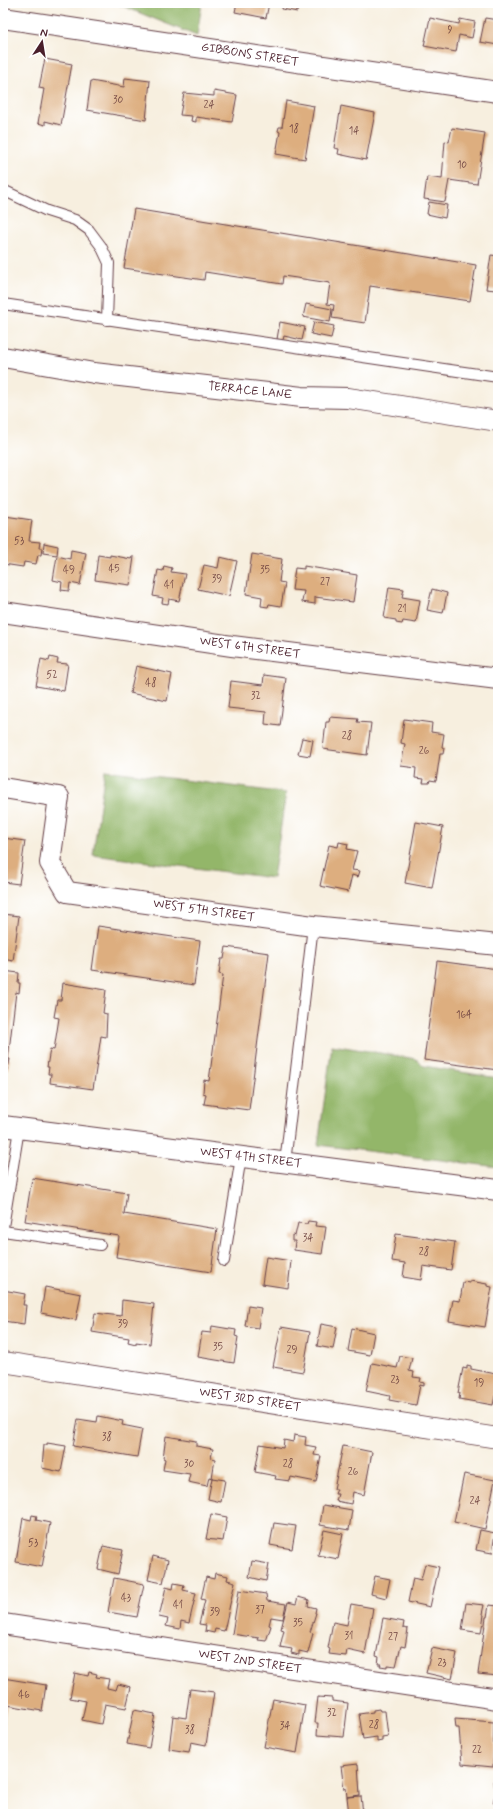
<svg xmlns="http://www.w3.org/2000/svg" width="501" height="1817" font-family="Mynerve,sans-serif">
<rect width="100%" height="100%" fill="#fff"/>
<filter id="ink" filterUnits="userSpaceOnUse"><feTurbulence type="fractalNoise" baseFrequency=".025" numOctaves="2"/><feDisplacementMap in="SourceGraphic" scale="8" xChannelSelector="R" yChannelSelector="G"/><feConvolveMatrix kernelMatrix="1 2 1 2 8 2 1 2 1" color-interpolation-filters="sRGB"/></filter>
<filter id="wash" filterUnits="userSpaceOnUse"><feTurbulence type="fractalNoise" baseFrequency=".012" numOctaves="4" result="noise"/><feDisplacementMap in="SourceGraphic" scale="16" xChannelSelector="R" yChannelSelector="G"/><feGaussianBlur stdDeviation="0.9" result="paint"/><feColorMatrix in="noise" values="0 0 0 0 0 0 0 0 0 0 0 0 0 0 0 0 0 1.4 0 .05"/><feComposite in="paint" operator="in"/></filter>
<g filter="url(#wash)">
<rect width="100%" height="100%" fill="#f7efdf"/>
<!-- forest -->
<g fill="#93b669" stroke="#6e6a4a">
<path d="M115 3H202L197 36Z"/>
<path d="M105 770 286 793 273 878 93 855Z"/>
<path d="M332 1045 416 1059 424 1066 498 1078V1167L318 1145Z"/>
</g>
<g id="blocks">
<!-- building -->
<g fill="#ddae7f">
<path d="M237 3H269L266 18 235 12Z"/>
<path d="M283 3H299L297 12 282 9Z"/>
<path d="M430 18 459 24 460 19 475 22 472 38 459 35 456 52 424 46Z"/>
<path d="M485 18 498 20V45L480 42Z"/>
<path d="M45 59 72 64 61 125 45 121V125L38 123 44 89 39 88Z"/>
<path d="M125 78 150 81 146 120 87 110 91 81 124 87Z"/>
<path d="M214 91 237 95 232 122 196 117V122L191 121 192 116 180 115 184 93 214 96Z"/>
<path d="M286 101 314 106 305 159 276 154 280 132 278 131 279 127H282Z"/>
<path d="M341 106 375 113 366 160 338 154 339 149 334 148Z"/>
<path d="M452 128 485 133 477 184 449 180 445 202 424 199 427 177 442 179 445 141 449 142Z"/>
<path d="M429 202 447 205 445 218 427 214Z"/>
<path d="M134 209 476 265 470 301 370 286 365 323 332 318 334 305 327 304 330 283 283 276 282 284 205 272 204 280 124 268Z"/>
<path d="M491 255 498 256V277L496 290 486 289Z"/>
<path d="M497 291H498V307H495Z"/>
<path d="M306 304 332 309 330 322 303 317Z"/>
<path d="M280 322 305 327 302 340 284 336 283 340 277 339Z"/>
<path d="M314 322 334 326 331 338 311 334Z"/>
<path d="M5 516 32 520 29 541 40 542 39 548H42L41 555H38L36 564 24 562 23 567 3 564V521Z"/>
<path d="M44 543 58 546 57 555 43 553Z"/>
<path d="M71 550 86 553 80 585 70 583 69 591 61 590 62 582 53 580 57 556 70 559Z"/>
<path d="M252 554 282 559 279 582 285 583 281 606 269 604 268 607 261 606 262 597 246 594Z"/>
<path d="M98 555 110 557V555L131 559 132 557H134L130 585 95 580Z"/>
<path d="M220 557 237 561 229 596 198 589 204 565 218 568Z"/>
<path d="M164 566 172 568 171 572 185 574 179 601 169 599 168 604 162 603 163 598 153 596 158 570 163 571Z"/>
<path d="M304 566 357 575 353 602 315 597V604L302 602 304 591 292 590 295 568 304 569Z"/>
<path d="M389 587 404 589 402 597 420 600 416 623 403 621 402 624 396 623V620L384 618Z"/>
<path d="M432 589 447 593 443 613 427 610Z"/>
<path d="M50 657 58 659 57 663 68 664 64 691 36 686 41 659 49 661Z"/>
<path d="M136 666 172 674 167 701 130 693Z"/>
<path d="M264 675 286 678 280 726 265 724 266 712 228 708 231 681 263 685Z"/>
<path d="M330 717 358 719 357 722 371 723 367 755 323 749 326 722H329Z"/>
<path d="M404 719 432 723 431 732 444 734 442 747 444 748 443 754H440L436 781 430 780 429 783H423L424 779 415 778 416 768 401 766 405 744 401 743Z"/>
<path d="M302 738 313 740 310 756 298 754Z"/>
<path d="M416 822 443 827 432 888 405 883Z"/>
<path d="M3 838 25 841 19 884 3 882Z"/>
<path d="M339 842 348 844 347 849 357 851 352 870 360 871 358 877 352 875 348 892 320 886 329 845 338 847Z"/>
<path d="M3 914 19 916 13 961 3 959Z"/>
<path d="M98 926 200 941 194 985 92 970Z"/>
<path d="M226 947 269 953 249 1110 204 1104 206 1094 203 1093 204 1080 209 1081 223 975 219 974 221 959H224Z"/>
<path d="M437 961 498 969V1070L424 1060Z"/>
<path d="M3 971 19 973 18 983H20L19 993 16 992 8 1059H10L8 1069H5L4 1077Z"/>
<path d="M63 983 106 990 103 1013 107 1014 106 1037 101 1036 93 1089 50 1083 51 1074H48L49 1067H47L50 1049 54 1050 59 1018 54 1017 57 1000H61Z"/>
<path d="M32 1178 127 1193 124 1214 217 1229 211 1272 116 1257 119 1236 25 1221Z"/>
<path d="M308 1221 316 1222 315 1226 326 1227 322 1254 294 1250 295 1241H292V1235L295 1236 298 1223 307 1224Z"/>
<path d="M396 1234 455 1242 451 1270 423 1266 421 1280 403 1277 405 1263 392 1261Z"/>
<path d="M266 1257 291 1261 288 1288 262 1284Z"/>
<path d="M470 1281 487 1284V1286L492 1287 485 1327 449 1321 453 1300 460 1301 463 1282 470 1283Z"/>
<path d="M45 1287 81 1294 76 1320 41 1313Z"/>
<path d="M3 1290 25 1294 23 1305H26L24 1324 3 1321Z"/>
<path d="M122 1300 154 1304 150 1344 136 1342V1344L128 1342 129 1338 92 1332 95 1313 121 1316Z"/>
<path d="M248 1306 261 1308 258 1328 245 1326Z"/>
<path d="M321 1324 337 1327 333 1349 317 1346Z"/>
<path d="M212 1326 236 1330 235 1336 238 1337 234 1363 198 1357 202 1332 211 1333Z"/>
<path d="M281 1327 310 1332 303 1372 273 1367Z"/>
<path d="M352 1328 374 1333 370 1355 348 1351Z"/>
<path d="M400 1356 412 1358 409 1371 414 1372 413 1377 421 1378 420 1382 424 1383V1386L420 1385 416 1405 389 1400 390 1396 366 1391 372 1363 397 1368Z"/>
<path d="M467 1365 471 1366V1369L496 1374 498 1370V1396H495L493 1405 459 1399 460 1393H458L463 1368 467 1369Z"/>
<path d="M98 1416 123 1421 122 1425 142 1429 137 1457 73 1446 78 1419 97 1422Z"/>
<path d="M294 1435 306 1437 305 1445 316 1447 314 1455 321 1456 316 1482 291 1477 290 1481 275 1479 276 1476 255 1472 260 1444 283 1448 284 1440 293 1442Z"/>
<path d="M166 1436 196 1441V1446L213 1449 211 1458 215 1459 212 1478 209 1477 207 1486 188 1482 190 1474 163 1470 165 1459 163 1458Z"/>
<path d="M47 1443 66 1446 61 1472 42 1468 44 1445H47Z"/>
<path d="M343 1446 372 1452 364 1495 353 1492 351 1504 336 1501 338 1494H335L337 1489H334Z"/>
<path d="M464 1474 495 1480 485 1529 454 1522Z"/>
<path d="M212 1478 225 1480 221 1502 208 1499Z"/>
<path d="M323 1505 352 1510 349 1530 320 1525Z"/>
<path d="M211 1514 227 1517 223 1541 206 1539Z"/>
<path d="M32 1515 37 1516 36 1520 50 1523 42 1567 16 1562 23 1518 31 1520Z"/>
<path d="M274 1523 296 1526 292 1549 270 1545Z"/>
<path d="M324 1530 343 1534 338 1559 318 1555Z"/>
<path d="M480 1530 495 1533 492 1553 476 1550Z"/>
<path d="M103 1546 123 1550 118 1574 98 1569Z"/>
<path d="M153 1556 168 1560 163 1583 148 1580Z"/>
<path d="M252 1561 269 1564 266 1581 249 1577Z"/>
<path d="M425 1564 439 1567 430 1607 408 1602 413 1578 421 1580Z"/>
<path d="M215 1573 228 1576 227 1580 235 1582 224 1631 215 1629 214 1633 205 1631 206 1625 199 1624 205 1600 201 1599 206 1577 214 1579Z"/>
<path d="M375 1576 390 1579 386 1598 371 1594Z"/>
<path d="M114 1578 144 1584 137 1617 108 1612Z"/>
<path d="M174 1583 184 1585 183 1590 196 1593 189 1623 181 1621 180 1629 166 1626 168 1619 159 1617 166 1587 173 1589Z"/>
<path d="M239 1590 266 1594 267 1601 286 1604 283 1619 271 1617 269 1625 271 1626 266 1641 258 1640 259 1638 232 1634Z"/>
<path d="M298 1597 309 1600 308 1606 316 1608 315 1613H316L310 1632 313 1633 308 1653 299 1651V1655L291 1653 292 1649 280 1647 284 1630 281 1629 288 1602 296 1604Z"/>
<path d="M466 1603 484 1605 482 1614 484 1615 481 1633 462 1630Z"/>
<path d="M351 1604 373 1608 365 1654 347 1650 346 1656 329 1654 330 1649 328 1648 333 1622 347 1625Z"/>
<path d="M489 1605 498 1606V1676L478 1674 486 1617H487Z"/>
<path d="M383 1618 404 1622 403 1628 408 1629 405 1647 401 1646 396 1666 387 1665V1667L380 1666 381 1664H378L379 1657 376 1656Z"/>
<path d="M432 1648 457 1653 452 1679 426 1673Z"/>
<path d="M89 1672 97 1674 96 1677 109 1679 107 1688 116 1690 118 1684 131 1687 126 1708 105 1704 101 1724 82 1720 86 1701 70 1698 75 1673 88 1676Z"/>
<path d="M3 1678 46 1685 42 1711 7 1705 3 1723Z"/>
<path d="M190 1689 214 1692 206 1745 191 1742 189 1752 169 1749 173 1716 186 1718Z"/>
<path d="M318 1697 332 1698V1701L348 1703 344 1737 317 1735 318 1723H315Z"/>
<path d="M273 1699 305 1705 297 1753 264 1747Z"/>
<path d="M379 1709 380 1711H385L388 1736 382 1737V1741L377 1742V1737L363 1739 359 1714 373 1712V1710Z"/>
<path d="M134 1710 155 1714 149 1748 127 1744Z"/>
<path d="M455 1719 494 1722 493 1767 462 1764 459 1728H456Z"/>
<path d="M358 1764 360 1795 347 1797 346 1788 344 1789 341 1766Z"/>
<path d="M494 1781H498V1813L496 1803H493L495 1794Z"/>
<path d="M361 1796 363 1814H349L347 1797Z"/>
</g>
</g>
</g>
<g filter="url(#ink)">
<use href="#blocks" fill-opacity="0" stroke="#643e46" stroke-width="1"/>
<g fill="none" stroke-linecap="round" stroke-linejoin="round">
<defs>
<g id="lane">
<path d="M3 190 47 211 75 220 89 230 101 246 109 263 107 320"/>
<path d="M3 304 498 377"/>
<path d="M285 1163 313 926"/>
<path d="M3 1227 19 1129"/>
<path d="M3 1231 100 1245"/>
<path d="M224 1261 241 1157"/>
</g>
<g id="street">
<path d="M3 18 498 92"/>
<path d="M3 357 94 373 302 397 348 398 498 421"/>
<path d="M3 612 232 646 498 679"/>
<path d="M3 788 59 797 50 863 67 892 313 926 498 945"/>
<path d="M3 1126 498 1190"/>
<path d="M3 1362 498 1438"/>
<path d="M3 1624 498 1699"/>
</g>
</defs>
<!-- lane casing -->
<use href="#lane" stroke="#643e46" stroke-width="12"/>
<!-- street casing -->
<use href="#street" stroke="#643e46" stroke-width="22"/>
<!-- lane -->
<use href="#lane" stroke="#fff" stroke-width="10"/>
<!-- street -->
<use href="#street" stroke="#fff" stroke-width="20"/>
</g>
</g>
<g text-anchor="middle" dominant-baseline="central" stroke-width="4" stroke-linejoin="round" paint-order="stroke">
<!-- number labels -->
<g font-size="10" fill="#6f4340">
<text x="450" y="30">9</text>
<text x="118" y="100">30</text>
<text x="209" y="105">24</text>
<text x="294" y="129">18</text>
<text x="354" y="131">14</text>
<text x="462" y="165">10</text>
<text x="19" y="541">53</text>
<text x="114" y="569">45</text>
<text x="69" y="570">49</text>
<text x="265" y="570">35</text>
<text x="217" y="579">39</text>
<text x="325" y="582">27</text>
<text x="169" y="585">41</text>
<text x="402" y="609">21</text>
<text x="52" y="675">52</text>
<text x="151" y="683">48</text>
<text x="256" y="696">32</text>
<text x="347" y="736">28</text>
<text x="424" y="751">26</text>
<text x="464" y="1015">164</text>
<text x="308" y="1238">34</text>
<text x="424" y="1252">28</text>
<text x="123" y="1324">39</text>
<text x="218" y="1347">35</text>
<text x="292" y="1350">29</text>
<text x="395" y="1380">23</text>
<text x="479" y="1383">19</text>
<text x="107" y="1437">38</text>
<text x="189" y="1464">30</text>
<text x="288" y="1464">28</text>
<text x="353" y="1472">26</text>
<text x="475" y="1501">24</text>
<text x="33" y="1543">53</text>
<text x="126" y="1598">43</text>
<text x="178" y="1605">41</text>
<text x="260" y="1610">37</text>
<text x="215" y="1612">39</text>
<text x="298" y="1623">35</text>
<text x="349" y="1636">31</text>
<text x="393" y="1637">27</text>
<text x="442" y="1663">23</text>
<text x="24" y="1695">46</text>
<text x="332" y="1713">32</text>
<text x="374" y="1725">28</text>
<text x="285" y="1726">34</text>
<text x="190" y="1730">38</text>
<text x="477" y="1750">22</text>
</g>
<!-- street labels -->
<g font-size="12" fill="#4a1f2b" stroke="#fff">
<text transform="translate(250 55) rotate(9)">GIBBONS STREET</text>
<text transform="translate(250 391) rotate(6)">TERRACE LANE</text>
<text transform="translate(250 648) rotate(8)">WEST 6TH STREET</text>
<text transform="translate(204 911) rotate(8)">WEST 5TH STREET</text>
<text transform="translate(251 1158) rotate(7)">WEST 4TH STREET</text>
<text transform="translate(250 1400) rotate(9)">WEST 3RD STREET</text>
<text transform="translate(250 1662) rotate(9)">WEST 2ND STREET</text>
</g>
</g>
<!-- margin -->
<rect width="501" height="1817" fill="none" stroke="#fff" stroke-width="16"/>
<!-- north arrow -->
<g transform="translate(42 42) rotate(12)" stroke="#ffffff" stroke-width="3" paint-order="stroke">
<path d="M0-3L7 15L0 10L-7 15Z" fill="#4a1f2b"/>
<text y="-6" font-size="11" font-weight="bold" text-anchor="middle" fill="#4a1f2b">N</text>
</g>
</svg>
